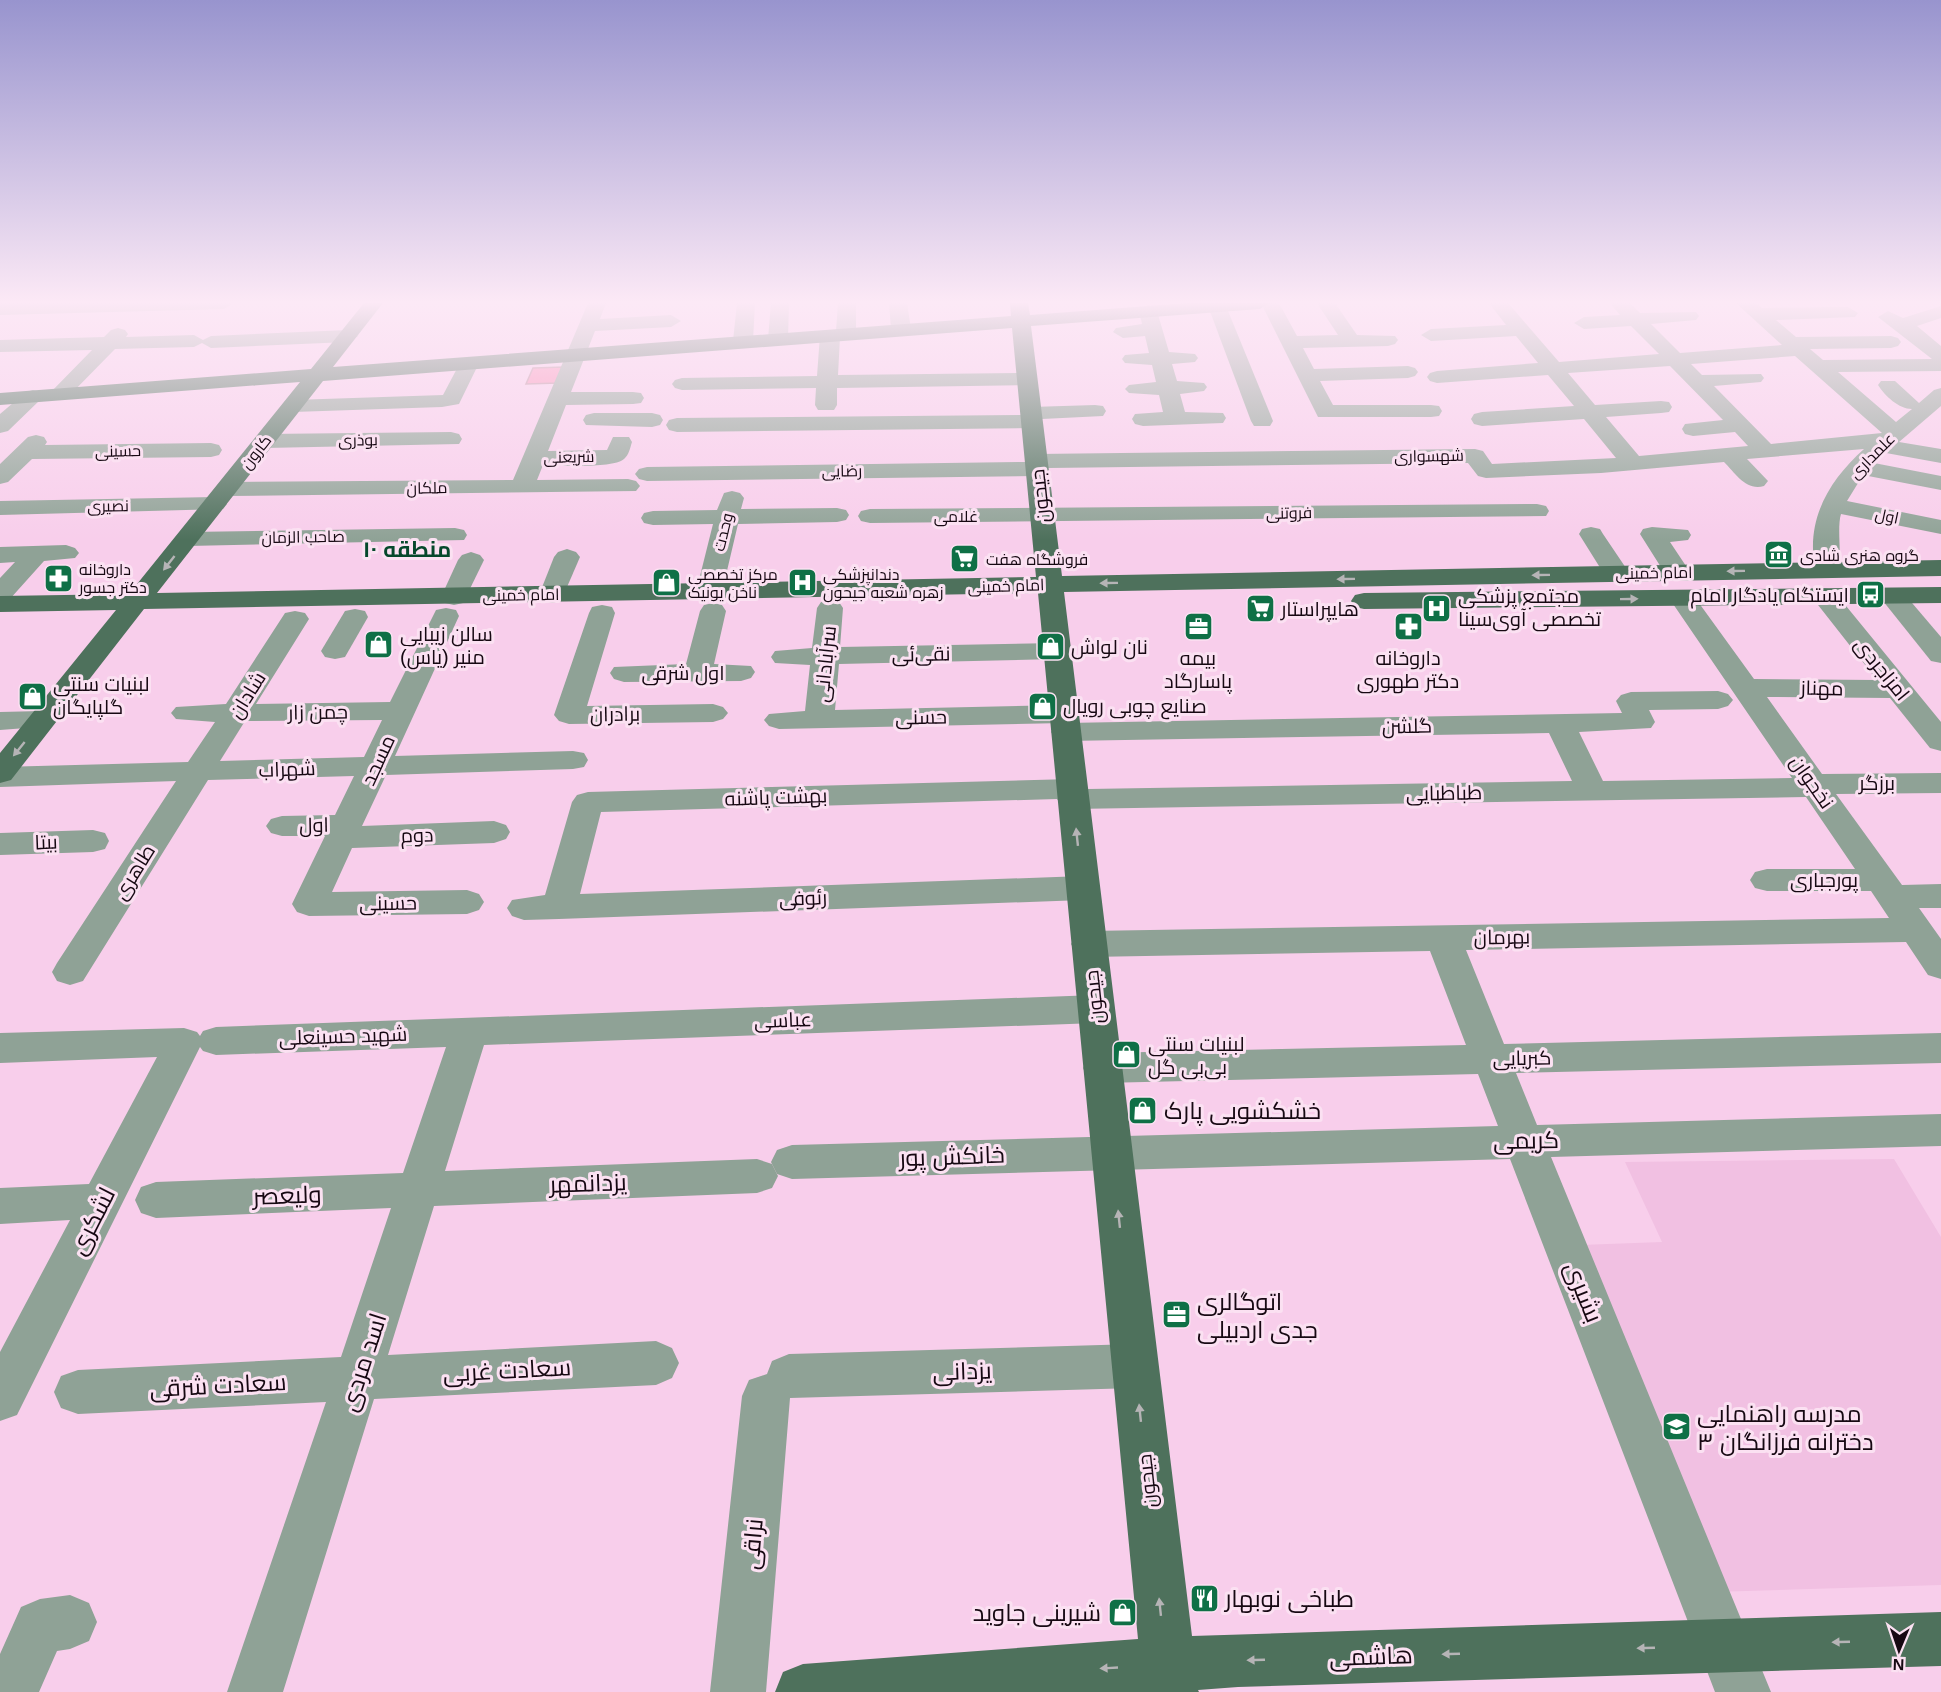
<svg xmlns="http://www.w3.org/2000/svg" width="1941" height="1692" font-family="Arial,Cairo,sans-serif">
<rect width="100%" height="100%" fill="#f8ceeb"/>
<!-- built -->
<path fill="#f1c0e2" d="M1894 1159 1941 1237V1585L1713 1592 1580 1245 1662 1242 1625 1162Z"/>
<!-- building -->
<path fill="#f988b1" stroke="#b98998" stroke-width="1.5" d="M564 367 558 383 526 384 533 368Z"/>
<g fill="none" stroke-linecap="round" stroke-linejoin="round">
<!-- minor -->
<g fill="#8fa296" fill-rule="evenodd">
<path d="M0 303H233L224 309 0 315Z"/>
<path d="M588 303H606L600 319 671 315 681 321 671 327 595 331 571 392H633L641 393 644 398 641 403 633 404 566 405 548 451 607 450 613 437H629L632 442C630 448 629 455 624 459 612 469 560 465 543 465L537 480 628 479 636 481 640 486 636 491 227 496 219 494 215 489 219 484 227 482 513 480Z"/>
<path d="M737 303H755L753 341 750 345H736L733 341Z"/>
<path d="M771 303H789L788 339 785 343H771L768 339Z"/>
<path d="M838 303H856V333L853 337H840L838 375 1027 373 1034 375 1037 379 1034 383 1027 385 837 388V405L834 410H818L815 405 816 388 682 390 675 388 672 384 675 380 682 378 817 376 820 335 823 331H836Z"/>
<path d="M889 303H907L911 329 908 333 901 335 891 329Z"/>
<path d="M1210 303H1224L1226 306 1273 421 1270 426H1254L1251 421 1208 306Z"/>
<path d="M1261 303H1279L1297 336 1338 335 1317 303H1335L1357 335 1395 336 1398 340 1395 344 1388 346 1303 348 1314 369 1408 366 1415 368 1418 372 1415 376 1408 378 1320 381 1333 405H1431L1439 406 1442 411 1439 416 1431 417H1318Z"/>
<path d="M1489 303H1508L1559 362 1659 354 1631 326 1584 329 1574 323 1584 317 1620 315 1610 303H1630L1640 313 1696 312 1699 316 1696 320 1651 324 1680 353 1782 345 1736 303H1756L1762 308 1848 307 1858 313 1855 317 1776 320 1796 337 1891 336 1898 338 1901 342 1898 346 1891 348 1810 349 1823 360 1932 359 1878 317 1888 311 1903 318 1941 306V318L1917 326 1941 346V371L1838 372 1896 422 1912 409C1899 409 1885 396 1878 385L1881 381H1895L1919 403 1934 390 1941 388V406L1899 442 1941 449V463L1886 453 1874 463 1941 476V490L1863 475 1847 501 1941 520V534L1841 514C1836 530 1844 565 1836 575L1827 578 1818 575C1812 568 1813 558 1813 549 1812 508 1835 475 1864 449L1747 459 1768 481 1764 486C1746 491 1736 474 1724 462L1601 473 1486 478 1478 476 1468 463 1048 468 1045 474 1037 476 647 481 639 479 635 474 639 469 647 467 1025 462 1028 456 1036 454 1475 449 1483 451 1492 464 1616 458 1584 419 1482 426 1474 424 1471 419 1474 414 1482 412 1574 406 1548 375 1437 383 1430 381 1427 377 1430 373 1437 371 1538 363 1516 336 1431 341 1421 335 1431 329 1506 325ZM1795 356 1882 433 1771 444 1714 386 1761 382 1764 378 1761 374 1702 375 1691 364ZM1670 366 1723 420 1685 424 1682 429 1685 434 1693 436 1735 432 1748 446 1639 456 1606 417 1661 413 1669 412 1672 407 1669 402 1661 401 1595 405 1568 373Z"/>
<path d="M1148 305 1157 311 1169 352 1195 354 1198 358 1195 362 1172 364 1177 381 1204 383 1207 387 1204 391 1180 394 1185 412 1223 413 1226 418 1223 423 1143 426 1135 424 1132 419 1135 414 1163 412 1159 395 1129 393 1125 389 1129 385 1156 382 1152 365 1125 363 1122 359 1125 355 1149 353 1145 336 1123 338 1113 332 1116 328 1142 324 1139 311Z"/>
<path d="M118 328 125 330 128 334 126 337 194 335 203 340 211 336 348 330 358 336 348 342 211 348 202 343 194 347 115 349 67 398H53L49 394 92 350 0 352V340L104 337 111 330Z"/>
<path d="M469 357 476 359 479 363 459 404 442 407 293 412 285 411 282 406 285 401 293 400 443 395 462 359Z"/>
<path d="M33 390 40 392 44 396 40 400 8 431 0 433V414L26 392Z"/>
<path d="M1095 405 1103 406 1106 411 1103 416 1042 419 1040 426 1032 428 677 432 669 430 666 425 669 420 677 418 1021 415 1023 408 1031 407Z"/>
<path d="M594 413H652L660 415 663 420 660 425 652 427 586 425 583 420 586 415Z"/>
<path d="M451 432 459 434 462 439 459 444 265 448 257 446 254 441 257 436 265 434Z"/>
<path d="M36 435 44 437 47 442 45 445 211 443 219 445 222 450 219 455 211 457 32 459 8 482 0 484V464L28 437Z"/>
<path d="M732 491 740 493 744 498 741 509 837 508 846 510 849 515 846 520 837 522 738 524 722 592 718 598 709 600 700 598 696 592 713 524 653 525 644 523 641 518 644 513 653 511 717 510 724 493Z"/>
<path d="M215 497 223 499 227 504 223 509 0 515V501Z"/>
<path d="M1537 504 1546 506 1549 511 1546 516 870 523 861 521 858 516 861 511 870 509Z"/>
<path d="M1591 527 1600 529 1603 534 1630 574 1626 579 1617 582 1608 579 1604 574 1579 534 1582 529Z"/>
<path d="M1652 527 1688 530 1691 535 1688 540 1670 542 1690 572 1686 577 1677 580 1668 577 1664 572 1640 534 1643 529Z"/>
<path d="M455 528 464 530 467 535 464 540 188 546 179 544 176 539 179 534 188 532Z"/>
<path d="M66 545 75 548 79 553 75 558 44 561 9 600 0 602V578L15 562 0 563V547Z"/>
<path d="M567 549 576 552 580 557 561 601 552 603 543 601 539 595 554 557 558 552Z"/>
<path d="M471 552 480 555 484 560 463 603 454 605 445 603 441 597 458 560 462 555Z"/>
<path d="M1824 588 1833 590 1941 722V751L1930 748 1890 698 1767 697 1822 774 1941 773V793L1836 794 1902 885 1941 884V908H1919L1941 939V979L1928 975 1906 942 1466 950 1504 1044 1941 1033V1063L1516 1073 1537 1125 1941 1114V1146L1551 1157 1771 1692H1715L1510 1159 792 1179 777 1174 771 1162 777 1150 792 1145 1498 1126 1478 1074 1102 1083 1088 1079 1083 1068 1088 1057 1102 1053 1466 1045 1430 951 1089 957 1076 953 1071 944 1076 935 1089 931 1889 918 1871 891H1767L1755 888 1750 880 1755 872 1767 869H1855L1806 797 1073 809 1062 806 1057 799 601 812 580 894 1083 876 1095 880 1100 888 1095 896 1083 900 559 919 524 920 512 916 507 908 512 900 545 895 572 802 577 795 588 792 1072 779 1083 782 1088 789 1572 781 1549 733 1066 741 1055 738 1051 732 1055 726 1066 723 1622 713 1616 701 1621 695 1631 692 1718 691 1728 694 1733 700 1728 706 1718 709 1649 710 1655 722 1651 728 1579 732 1603 781 1792 778 1669 598 1673 592 1682 590 1691 592 1754 679 1877 680 1811 596 1815 590Z"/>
<path d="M1892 588 1901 590 1941 637V663L1931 661 1879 596 1883 590Z"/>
<path d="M830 600 839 602 843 608 840 647 1057 643 1067 645 1071 651 1067 657 1057 659 839 664 835 710 1064 705 1074 708 1079 714 1074 720 1064 723 779 729 769 726 764 720 769 714 805 711 810 665 775 663 771 657 775 651 812 648 817 608 821 602Z"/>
<path d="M713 603 722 605 726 611 714 664 751 666 755 672 751 678 741 681 624 682 614 679 610 673 614 667 686 664 700 611 704 605Z"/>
<path d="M602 605 612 607 615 613 587 706 713 704 723 707 728 713 723 719 713 722 569 724 559 721 554 715 589 613 592 607Z"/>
<path d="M446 608 456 610 459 616 395 756 573 751 584 753 588 760 584 767 573 769 386 775 362 826 494 821 506 825 510 832 506 839 494 843 352 848 332 892 467 890 479 894 484 902 479 910 467 914 309 916 297 912 292 904 325 836H282L271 833 266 826 271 819 282 816 335 815 354 776 208 780 83 981 70 985 57 981 52 972 57 963 176 781 0 787V767L188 762 215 722 176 719 171 713 176 707 226 704 285 613 295 611 305 613 309 619 256 704 390 702 436 610ZM382 720 364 757 220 761 245 721Z"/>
<path d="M355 609 365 611 368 617 345 657 335 659 325 657 321 651 345 611Z"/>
<path d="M42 711 52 714 57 720 52 726 0 730V712Z"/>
<path d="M93 830 105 833 109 841 105 849 93 852 0 855V833Z"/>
<path d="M1096 995 1109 999 1115 1009 1109 1019 1096 1023 484 1045 445 1171 757 1159 772 1164 778 1176 772 1188 757 1193 434 1206 388 1355 656 1341 672 1348 679 1363 672 1378 656 1385 374 1399 283 1692H227L326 1402 78 1414 61 1408 54 1392 61 1376 78 1370 341 1357 391 1208 156 1218 141 1213 135 1200 141 1187 156 1182 403 1173 446 1047 216 1055 203 1051 200 1047 17 1415 0 1421V1352L70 1220 0 1224V1188L89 1184 157 1057 0 1063V1033L184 1028 197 1032 200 1036 203 1031 216 1027Z"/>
<path d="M1135 1344 1151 1351 1158 1366 1151 1381 1135 1388 790 1398 766 1692H710L742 1396 749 1380 767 1374 772 1361 789 1354Z"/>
<path d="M70 1595 89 1603 97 1622 89 1641 70 1649 57 1651 39 1692H0V1654L21 1607 40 1599Z"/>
</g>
<!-- major -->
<g fill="#4e715c" fill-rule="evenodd">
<path d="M364 303H383L333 367 1011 316 1010 303H1028L1030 315 1187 303H1269L1260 309 1031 326 1062 576 1941 560V576L1064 592 1192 1636 1941 1612V1666L1238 1687 1198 1690 1199 1692H775L783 1672 803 1664 1138 1639 1038 593 144 609 11 780 0 783V753L116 610 0 612V596L129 594 300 382 0 405V393L311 369ZM1012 328 1036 577 157 593 323 381Z"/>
<path d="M1941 587V603L1364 609 1355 607 1351 601 1355 595 1364 593Z"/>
</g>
</g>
<!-- one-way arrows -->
<defs><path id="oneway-solid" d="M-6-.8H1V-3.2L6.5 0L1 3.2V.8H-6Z" transform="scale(1.5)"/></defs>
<g fill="#b6b4b6">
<use href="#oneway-solid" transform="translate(169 563) rotate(128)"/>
<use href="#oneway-solid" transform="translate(1736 571) rotate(179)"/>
<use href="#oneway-solid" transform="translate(1541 575) rotate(179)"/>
<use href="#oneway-solid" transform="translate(1346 579) rotate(179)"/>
<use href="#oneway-solid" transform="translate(1109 583) rotate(179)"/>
<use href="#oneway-solid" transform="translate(1629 599) rotate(-1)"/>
<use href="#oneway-solid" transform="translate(19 749) rotate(129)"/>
<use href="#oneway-solid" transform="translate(1077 837) rotate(-96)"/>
<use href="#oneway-solid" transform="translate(1119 1219) rotate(-96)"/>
<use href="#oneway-solid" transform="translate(1140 1413) rotate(-96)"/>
<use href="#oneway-solid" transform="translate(1160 1607) rotate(-96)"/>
<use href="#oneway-solid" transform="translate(1841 1642) rotate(178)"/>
<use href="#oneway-solid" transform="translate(1646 1648) rotate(178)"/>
<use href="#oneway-solid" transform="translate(1451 1654) rotate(178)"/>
<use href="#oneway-solid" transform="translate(1256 1660) rotate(178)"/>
<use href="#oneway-solid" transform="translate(1109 1668) rotate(177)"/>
</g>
<!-- sky -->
<linearGradient id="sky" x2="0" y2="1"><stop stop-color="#9894ce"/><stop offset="0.56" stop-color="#fce9f6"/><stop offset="1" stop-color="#fce9f6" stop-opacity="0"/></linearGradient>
<rect width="1941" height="540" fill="url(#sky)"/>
<!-- icons -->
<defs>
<symbol id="museum-square" viewBox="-11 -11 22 22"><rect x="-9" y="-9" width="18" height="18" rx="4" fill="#0f7046" stroke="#fbe1f2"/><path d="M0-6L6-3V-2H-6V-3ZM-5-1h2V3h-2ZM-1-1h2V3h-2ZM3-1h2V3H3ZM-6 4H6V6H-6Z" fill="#fff"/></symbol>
<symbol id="supermarket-square" viewBox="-11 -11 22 22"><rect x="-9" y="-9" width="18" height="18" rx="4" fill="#0f7046" stroke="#fbe1f2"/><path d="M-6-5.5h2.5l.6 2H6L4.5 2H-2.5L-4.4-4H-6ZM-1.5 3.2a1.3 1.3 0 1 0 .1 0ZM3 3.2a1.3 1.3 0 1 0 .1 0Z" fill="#fff"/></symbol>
<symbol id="pharmacy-square" viewBox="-11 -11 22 22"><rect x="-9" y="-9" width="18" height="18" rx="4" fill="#0f7046" stroke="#fbe1f2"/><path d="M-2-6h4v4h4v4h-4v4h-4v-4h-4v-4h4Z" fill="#fff"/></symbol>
<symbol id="shop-square" viewBox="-11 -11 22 22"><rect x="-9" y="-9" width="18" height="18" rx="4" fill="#0f7046" stroke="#fbe1f2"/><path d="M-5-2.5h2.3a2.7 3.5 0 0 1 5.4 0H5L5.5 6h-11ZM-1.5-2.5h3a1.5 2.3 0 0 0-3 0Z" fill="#fff"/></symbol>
<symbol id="hospital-square" viewBox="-11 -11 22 22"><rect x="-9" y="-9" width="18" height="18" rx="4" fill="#0f7046" stroke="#fbe1f2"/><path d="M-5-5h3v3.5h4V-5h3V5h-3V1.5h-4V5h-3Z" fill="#fff"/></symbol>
<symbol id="bus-square" viewBox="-11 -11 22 22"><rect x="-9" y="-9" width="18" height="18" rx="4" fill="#0f7046" stroke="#fbe1f2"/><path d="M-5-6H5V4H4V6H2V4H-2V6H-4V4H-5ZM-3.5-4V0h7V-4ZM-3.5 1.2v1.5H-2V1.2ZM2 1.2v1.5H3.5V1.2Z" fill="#fff"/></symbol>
<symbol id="office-square" viewBox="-11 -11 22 22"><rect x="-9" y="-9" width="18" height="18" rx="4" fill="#0f7046" stroke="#fbe1f2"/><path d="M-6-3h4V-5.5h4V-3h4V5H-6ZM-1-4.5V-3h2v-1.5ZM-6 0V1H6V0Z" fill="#fff"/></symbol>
<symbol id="school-square" viewBox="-11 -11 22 22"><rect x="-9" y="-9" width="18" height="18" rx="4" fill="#0f7046" stroke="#fbe1f2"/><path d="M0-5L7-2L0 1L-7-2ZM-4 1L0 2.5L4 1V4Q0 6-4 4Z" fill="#fff"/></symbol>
<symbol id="restaurant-square" viewBox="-11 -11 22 22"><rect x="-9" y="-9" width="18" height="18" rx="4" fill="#0f7046" stroke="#fbe1f2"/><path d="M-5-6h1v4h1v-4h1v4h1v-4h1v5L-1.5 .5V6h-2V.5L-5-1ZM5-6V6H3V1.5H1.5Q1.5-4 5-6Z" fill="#fff"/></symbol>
</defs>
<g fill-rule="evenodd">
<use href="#museum-square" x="1762" y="538" width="33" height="33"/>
<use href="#supermarket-square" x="948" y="542" width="33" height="33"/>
<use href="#pharmacy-square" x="42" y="562" width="33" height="33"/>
<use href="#shop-square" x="650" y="566" width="33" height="33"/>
<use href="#hospital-square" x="786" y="566" width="33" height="33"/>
<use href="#bus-square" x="1854" y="578" width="33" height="33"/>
<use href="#hospital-square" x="1420" y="592" width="33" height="33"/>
<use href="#supermarket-square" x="1244" y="592" width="33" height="33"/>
<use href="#office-square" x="1182" y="610" width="33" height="33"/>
<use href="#pharmacy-square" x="1392" y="610" width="33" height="33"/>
<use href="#shop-square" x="362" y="628" width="33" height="33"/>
<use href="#shop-square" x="1034" y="630" width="33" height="33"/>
<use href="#shop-square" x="16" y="680" width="33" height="33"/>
<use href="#shop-square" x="1026" y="690" width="33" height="33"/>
<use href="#shop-square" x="1110" y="1038" width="33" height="33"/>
<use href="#shop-square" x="1126" y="1094" width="33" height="33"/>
<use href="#office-square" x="1160" y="1298" width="33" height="33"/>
<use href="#school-square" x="1660" y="1410" width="33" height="33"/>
<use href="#restaurant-square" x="1188" y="1582" width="33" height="33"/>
<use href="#shop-square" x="1106" y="1596" width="33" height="33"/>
</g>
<g text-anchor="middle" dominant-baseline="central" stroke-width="6" stroke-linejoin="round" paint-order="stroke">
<!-- far-street labels -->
<g font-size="16" fill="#160812" stroke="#fbe1f2">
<text transform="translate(358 440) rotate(-1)">بوذری</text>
<text transform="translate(118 451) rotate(-1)">حسینی</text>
<text transform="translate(256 452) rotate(-52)">کارون</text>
<text transform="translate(1429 456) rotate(-1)">شهسواری</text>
<text transform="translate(1872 456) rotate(-45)">علمداری</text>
<text transform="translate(569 457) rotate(-1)">شریعنی</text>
<text transform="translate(842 471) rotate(-1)">رضایی</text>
<text transform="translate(427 488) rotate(-1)">ملکان</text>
<text transform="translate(108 506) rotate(-1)">نصیری</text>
<text transform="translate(1289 513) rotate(-1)">فروتنی</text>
<text x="956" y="516">غلامی</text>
<text transform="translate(1887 516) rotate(12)">اول</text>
<text transform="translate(723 532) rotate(-76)">وحدت</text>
<text transform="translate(303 537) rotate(-1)">صاحب الزمان</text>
<text transform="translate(1654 573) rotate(-1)">امام خمینی</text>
<text transform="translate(1006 586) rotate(-2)">امام خمینی</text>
<text transform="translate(521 595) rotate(-1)">امام خمینی</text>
</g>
<!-- far-poi labels -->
<g font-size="16" fill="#160812" stroke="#fbe1f2" text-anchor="start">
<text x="1800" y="555">گروه هنری شادی</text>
<text x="986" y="559">فروشگاه هفت</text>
<text x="79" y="569">داروخانه<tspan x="79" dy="18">دکتر جسور</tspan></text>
<text x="688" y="574">مرکز تخصصی<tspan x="688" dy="18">ناخن یونیک</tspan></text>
<text x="823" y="574">دندانپزشکی<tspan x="823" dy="18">زهره شعبه جیحون</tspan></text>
</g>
<!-- street labels -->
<g font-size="20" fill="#160812" stroke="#fbe1f2">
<text transform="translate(1040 496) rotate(-96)">جیحون</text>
<text transform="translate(921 654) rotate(-1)">نقی‌ئی</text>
<text transform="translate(825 664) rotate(-84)">سرآبادانی</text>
<text transform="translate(1882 669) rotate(51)">امزاجردی</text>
<text x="683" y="673">اول شرقی</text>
<text transform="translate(1822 688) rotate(1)">مهناز</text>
<text transform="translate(247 695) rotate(-58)">شادان</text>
<text transform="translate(318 712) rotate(-1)">چمن زار</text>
<text transform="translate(615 714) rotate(-1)">برادران</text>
<text transform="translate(921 717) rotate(-1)">حسنی</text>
<text transform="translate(1407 726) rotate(-1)">گلشن</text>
<text transform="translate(378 760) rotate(-65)">مسجد</text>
<text transform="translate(287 769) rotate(-2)">شهراب</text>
<text transform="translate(1812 782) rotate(55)">نخجوان</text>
<text x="1877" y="783">برزگر</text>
<text transform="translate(1444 793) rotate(-1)">طباطبایی</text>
<text transform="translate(776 797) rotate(-2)">بهشت پاشنه</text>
<text transform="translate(314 825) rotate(-1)">اول</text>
<text transform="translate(417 835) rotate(-2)">دوم</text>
<text transform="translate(46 842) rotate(-2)">بیتا</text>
<text transform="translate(134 872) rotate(-58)">طاهری</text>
<text x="1824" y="880">پورجباری</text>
<text transform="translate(803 898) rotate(-2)">رئوفی</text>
<text transform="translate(388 903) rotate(-1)">حسینی</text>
<text transform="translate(1502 937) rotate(-1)">بهرمان</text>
<text transform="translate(1094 997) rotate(-96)">جیحون</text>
<text transform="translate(783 1020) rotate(-2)">عباسی</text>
<text transform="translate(343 1036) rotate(-2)">شهید حسینعلی</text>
<text transform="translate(1522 1058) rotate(-1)">کبریایی</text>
<text transform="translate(1147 1481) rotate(-96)">جیحون</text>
</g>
<!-- poi labels -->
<g font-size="20" fill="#160812" stroke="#fbe1f2" text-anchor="start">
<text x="1849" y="595" text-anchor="end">ایستگاه یادگار امام</text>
<text x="1458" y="596">مجتمع پزشکی<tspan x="1458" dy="23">تخصصی آوی‌سینا</tspan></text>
<text x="1281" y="609">هایپراستار</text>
<text x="400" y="634">سالن زیبایی<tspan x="400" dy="23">منیر (یاس)</tspan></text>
<text x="1071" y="647">نان لواش</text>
<text x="1198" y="658" text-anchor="middle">بیمه<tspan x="1198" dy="23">پاسارگاد</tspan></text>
<text x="1408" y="658" text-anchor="middle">داروخانه<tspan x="1408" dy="23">دکتر طهوری</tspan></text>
<text x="53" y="684">لبنیات سنتی<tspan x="53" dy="23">گلپایگان</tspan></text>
<text x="1063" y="706">صنایع چوبی رویال</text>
<text x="1148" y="1044">لبنیات سنتی<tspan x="1148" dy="23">بی‌بی گل</tspan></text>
</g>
<!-- far-district labels -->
<g font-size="22" font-weight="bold" fill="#06482c" stroke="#fbe1f2">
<text x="407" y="549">منطقه ۱۰</text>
</g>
<!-- near-poi labels -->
<g font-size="24" fill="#160812" stroke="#fbe1f2" text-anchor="start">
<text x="1164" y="1110">خشکشویی پارک</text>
<text x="1197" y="1301">اتوگالری<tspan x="1197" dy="28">جدی اردبیلی</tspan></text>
<text x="1697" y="1413">مدرسه راهنمایی<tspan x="1697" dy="28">دخترانه فرزانگان ۳</tspan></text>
<text x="1225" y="1598">طباخی نوبهار</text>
<text x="1101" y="1612" text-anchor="end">شیرینی جاوید</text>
</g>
<!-- near-street labels -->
<g font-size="24" fill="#160812" stroke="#fbe1f2">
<text transform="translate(1526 1140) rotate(-1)">کریمی</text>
<text transform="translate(952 1156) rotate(-2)">خانکش پور</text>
<text transform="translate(588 1183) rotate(-2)">یزدانمهر</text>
<text transform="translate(287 1195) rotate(-2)">ولیعصر</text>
<text transform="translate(92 1221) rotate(-63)">لشکری</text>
<text transform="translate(1584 1292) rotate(68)">بشیری</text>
<text transform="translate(363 1362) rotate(-72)">اسد مردی</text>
<text transform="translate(507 1370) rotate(-3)">سعادت غربی</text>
<text transform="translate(962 1371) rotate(-2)">یزدانی</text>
<text transform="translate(218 1385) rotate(-3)">سعادت شرقی</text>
<text transform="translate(752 1544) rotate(-85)">نراقی</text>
<text transform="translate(1371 1656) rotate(-2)">هاشمی</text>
</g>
</g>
<!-- north arrow -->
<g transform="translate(1899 1650) rotate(182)" stroke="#fbe1f2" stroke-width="4.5" paint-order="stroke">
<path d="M0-4.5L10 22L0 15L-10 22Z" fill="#160812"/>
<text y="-9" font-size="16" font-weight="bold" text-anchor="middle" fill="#160812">N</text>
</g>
</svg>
